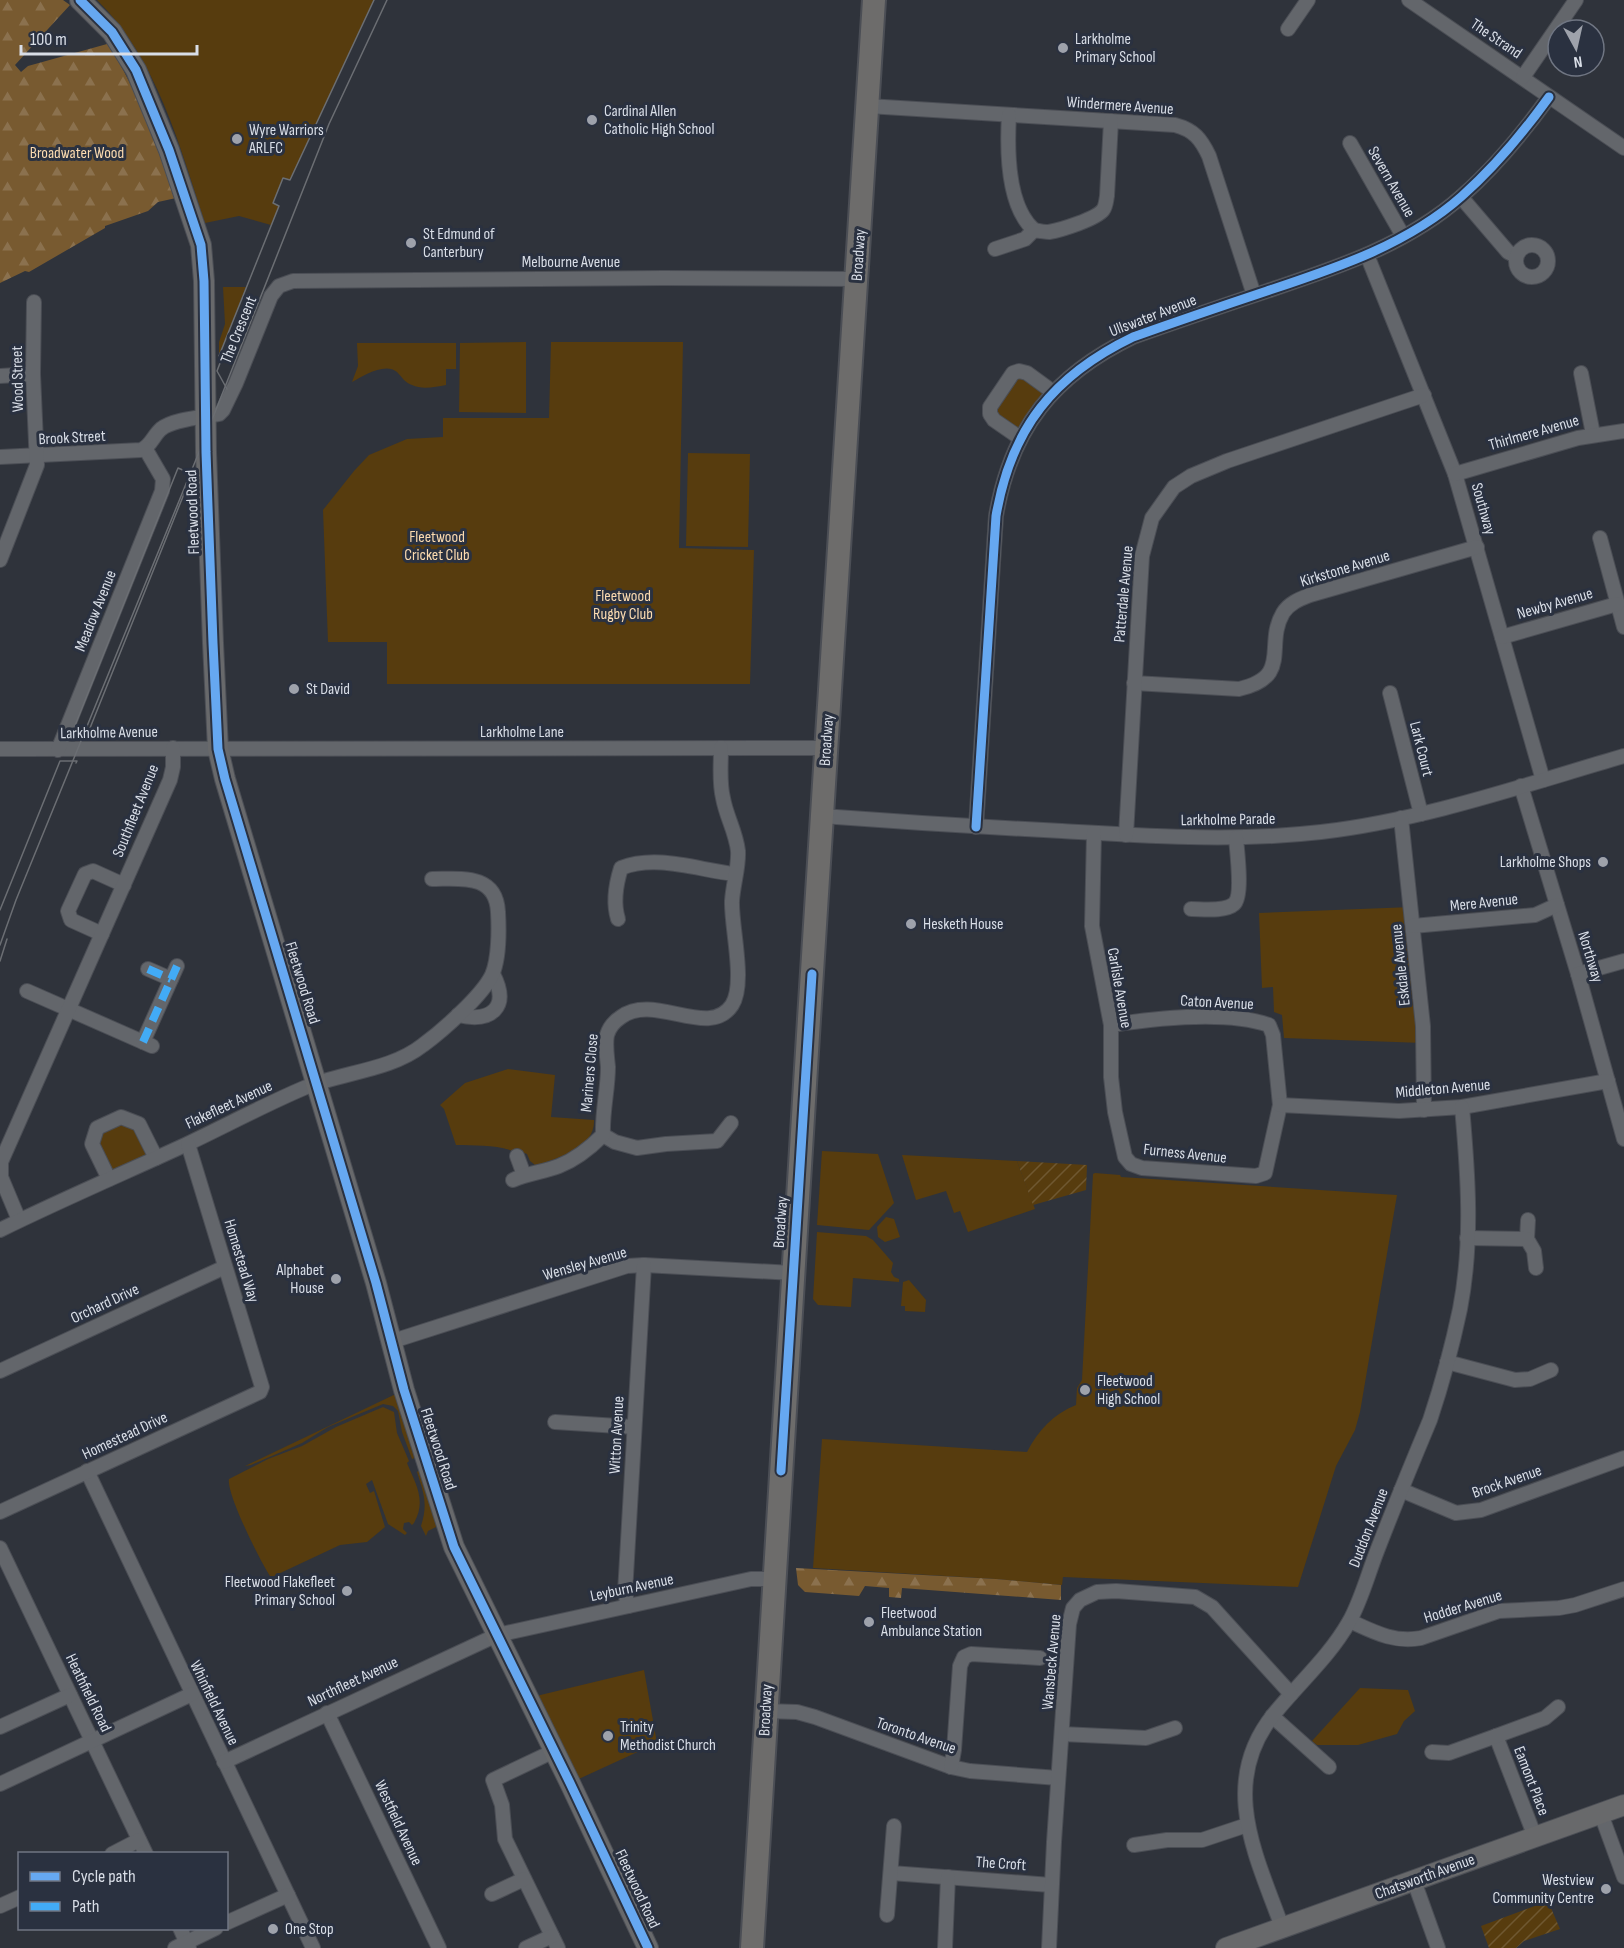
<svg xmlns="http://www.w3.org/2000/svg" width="1624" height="1948" font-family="'Sofia Sans Condensed',sans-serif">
<defs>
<pattern id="forest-firs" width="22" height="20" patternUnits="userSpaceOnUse" patternTransform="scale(1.5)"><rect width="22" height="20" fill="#785a30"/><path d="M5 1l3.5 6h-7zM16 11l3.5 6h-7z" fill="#8b714e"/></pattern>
<pattern id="garden-furrows" width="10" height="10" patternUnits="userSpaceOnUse" patternTransform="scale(1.5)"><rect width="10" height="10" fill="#573c0e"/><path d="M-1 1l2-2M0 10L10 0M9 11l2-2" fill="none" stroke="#6f5831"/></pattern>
</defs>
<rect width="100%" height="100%" fill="#2f333b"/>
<!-- green -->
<g fill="#573c0e">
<path d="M97 0H374L290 180 283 178 273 203 279 206 271 225 239 216 205 223C179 144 157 59 97 0Z"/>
<path d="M223 287H246L219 356V342L225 324Z"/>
<path d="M526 342V413L459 412 460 343Z"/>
<path d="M551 342H683L679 548 754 550 750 684H387V642H328L323 510 354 471 369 455 407 439 443 437V418H549Z"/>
<path d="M357 343H456V369H446V385C435 387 422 390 412 385 405 383 402 377 397 372 385 362 363 376 352 382L358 366Z"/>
<path d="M1013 373 1053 392 1020 438 990 407Z"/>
<path d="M688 453 750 454 748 547 686 546Z"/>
<path d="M1412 907 1423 1043 1284 1038 1282 1015 1274 1012 1273 987 1262 988 1259 913Z"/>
<path d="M508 1069 555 1075 551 1117 594 1120C595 1147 562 1156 541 1164L535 1165 530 1161 527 1154 522 1152 517 1153C499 1144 476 1146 456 1145L444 1109 440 1105 465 1083Z"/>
<path d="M121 1117 139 1124 156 1158 109 1179 92 1144 97 1128Z"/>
<path d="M822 1151 878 1154 894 1203 869 1230 817 1225Z"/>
<path d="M902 1155 1017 1161 1035 1209 968 1232 960 1211 954 1213 946 1191 916 1200Z"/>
<path d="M1095 1173 1120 1175 1121 1177 1397 1195 1360 1412 1355 1430 1336 1466 1298 1587 1063 1577 1062 1585 996 1579 813 1568 822 1439 1027 1452C1038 1431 1053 1414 1076 1405L1077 1388 1082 1380 1093 1174Z"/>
<path d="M886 1217 894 1219 900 1237 885 1242 878 1237 877 1227Z"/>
<path d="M817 1232 866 1236 873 1240 893 1263 891 1272 894 1277 899 1279V1282L853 1278 851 1307 818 1305 813 1299Z"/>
<path d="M909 1280 926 1300 925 1312 905 1311V1306H901L903 1282Z"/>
<path d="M400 1392 417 1457 412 1459 402 1432 398 1411 393 1406 383 1404 328 1427 302 1443 251 1465 245 1466Z"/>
<path d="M383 1407 394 1412 397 1433 409 1461 407 1463C415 1483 427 1500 414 1523L412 1525 409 1522 404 1523 403 1529 407 1533 405 1535 388 1524 372 1480 366 1484 370 1493 374 1491 385 1527 367 1542 340 1545 274 1576H270C260 1561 226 1493 229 1479L268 1459 302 1446 336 1427Z"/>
<path d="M422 1467 438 1526 428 1531 426 1536 421 1526C428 1504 424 1494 417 1472Z"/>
<path d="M644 1670 657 1743 570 1783 528 1698Z"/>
<path d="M1360 1688 1408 1690 1415 1711 1404 1721 1397 1734 1358 1745H1317L1312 1741Z"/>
</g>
<!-- forest -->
<g fill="url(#forest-firs)">
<path d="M0 0H63L70 5 15 65 21 72 28 66 107 44C139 90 156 146 176 198L158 202 148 211 105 226V228L29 272 25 271 0 283Z"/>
<path d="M796 1568 996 1579 1061 1585V1600L902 1588 901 1598 889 1597V1588L865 1586 859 1596 805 1592 798 1585Z"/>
</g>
<!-- garden -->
<g fill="url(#garden-furrows)">
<path d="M1017 1161 1087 1165 1086 1190 1033 1205Z"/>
<path d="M1548 1901 1560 1929 1524 1941 1516 1948H1489L1481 1926Z"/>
</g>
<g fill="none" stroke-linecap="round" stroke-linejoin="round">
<defs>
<g id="street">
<path d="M1409 0 1624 148"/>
<path d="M1288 29 1308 0"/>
<path d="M1523 77 1576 0"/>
<path d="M868 106 1175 125C1194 130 1201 139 1209 156L1254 295"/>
<path d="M1009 115C1007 149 1007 206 1034 230"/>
<path d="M1350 143 1403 236"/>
<path d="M1461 197 1508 252 1516 256"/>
<circle cx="1532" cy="261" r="16"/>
<path d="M995 249 1025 239 1034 230C1039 231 1044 232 1049 232 1061 230 1096 219 1103 210 1106 206 1106 201 1107 196L1111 121"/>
<path d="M1367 255 1455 474 1543 780"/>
<path d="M1581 373 1593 434"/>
<path d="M0 376 33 374"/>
<path d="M1020 438 994 420 990 414V407L1013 373 1019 371 1027 373 1053 392"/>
<path d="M0 457 141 450C151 446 153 436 161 429 173 419 204 417 219 414L223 410 236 383 271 296 279 286 293 281 663 278 857 279"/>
<path d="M1455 474 1578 438 1624 431"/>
<path d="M1600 538 1624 627"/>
<path d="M0 560 37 465 33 374 34 302"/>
<path d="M1502 637 1617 604"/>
<path d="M1134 683 1239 689C1293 677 1264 645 1283 613 1289 603 1300 599 1310 595L1477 547"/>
<path d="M1390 693 1421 814"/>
<path d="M0 749 826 748"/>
<path d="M58 750 162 491 163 479 145 448"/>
<path d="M1521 786 1578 974 1624 1139"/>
<path d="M822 816C902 822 982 827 1062 831 1149 836 1234 842 1321 832 1424 820 1524 785 1624 756"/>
<path d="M1401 818 1423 1026 1424 1110"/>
<path d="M976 827 996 516C1011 428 1054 375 1133 337 1178 321 1222 306 1267 291 1336 268 1407 245 1462 196 1496 166 1523 133 1549 97"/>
<path d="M1094 833 1092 926 1111 1025V1077L1115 1112 1125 1157 1131 1164 1142 1168 1256 1176 1265 1173 1280 1105 1273 1035 1269 1025C1225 1010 1157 1018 1111 1025"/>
<path d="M1126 835 1142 556 1152 518 1174 487 1191 476 1227 461 1424 395"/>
<path d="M1191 909C1202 909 1225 912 1234 904 1243 896 1237 851 1236 838"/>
<path d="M618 919C613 903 616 884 621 868 657 854 698 870 735 874"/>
<path d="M1413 926 1535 915 1557 905"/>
<path d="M102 934 71 920 68 911 85 874 93 871 124 885"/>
<path d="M148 969 171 979"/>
<path d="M1578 974 1624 961"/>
<path d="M27 991 152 1046"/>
<path d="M458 1015C492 1023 510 1007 493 974"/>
<path d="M143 1042 177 966"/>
<path d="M1280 1105 1399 1111 1462 1107 1608 1081"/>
<path d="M603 1135 615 1142 637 1148 666 1144 717 1141 731 1123"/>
<path d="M517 1156 524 1175"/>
<path d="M109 1179 92 1144 97 1128 121 1117 139 1124 156 1158"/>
<path d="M513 1180C528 1173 544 1172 559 1166 577 1159 590 1148 603 1135 602 1111 608 1090 608 1067 607 1056 605 1045 607 1035 609 1028 615 1021 621 1017 654 992 709 1040 732 1005 746 983 731 927 732 901 733 884 739 867 738 851 736 832 726 816 723 798 719 782 721 765 721 748"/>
<path d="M19 1220 1 1177V1162L170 780 173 767V748"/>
<path d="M1528 1220 1527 1239 1534 1251 1536 1268"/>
<path d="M0 1230C61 1200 124 1173 185 1145 225 1126 264 1105 304 1088 342 1072 390 1071 423 1045 442 1031 482 996 492 975 499 959 499 929 498 912 496 873 460 879 432 879"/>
<path d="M1467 1238 1527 1239"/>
<path d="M393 1341 627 1266 644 1265 793 1273"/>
<path d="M1447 1362 1515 1380 1530 1379 1551 1370"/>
<path d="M0 1371 225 1267"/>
<path d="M555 1422 634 1427"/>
<path d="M87 1471 313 1948"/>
<path d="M1401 1490 1456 1513 1481 1510 1624 1458"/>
<path d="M0 1512 260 1392 262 1387 188 1144"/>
<path d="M0 1548 146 1854"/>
<path d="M628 1606 625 1593 644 1265"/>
<path d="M1350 1621C1374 1632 1394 1643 1421 1638L1499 1611 1559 1608 1575 1605 1624 1589"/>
<path d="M766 1711 797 1712 815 1717 951 1767 970 1771 1058 1778"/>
<path d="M327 1713 439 1948"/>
<path d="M1272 1716 1329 1767"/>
<path d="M0 1727 70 1695"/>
<path d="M1062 1734 1146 1738 1175 1728"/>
<path d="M1496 1736 1535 1837"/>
<path d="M554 1751 493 1780 502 1805 505 1839 558 1948"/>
<path d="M1432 1752 1449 1753 1496 1736 1545 1718 1558 1707"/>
<path d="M224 1762 497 1635 751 1579H774"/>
<path d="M951 1767 954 1750 960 1666 964 1657 971 1654 1040 1658"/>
<path d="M0 1784 192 1694"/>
<path d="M1601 1814 1624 1877"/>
<path d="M1134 1845 1167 1840H1202L1247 1825"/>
<path d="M112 1854 139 1840"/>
<path d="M891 1873 1051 1885"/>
<path d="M1414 1881 1438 1948"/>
<path d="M492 1894 524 1879"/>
<path d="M0 1906 20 1897"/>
<path d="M887 1915 894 1826"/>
<path d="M226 1923 288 1895"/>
<path d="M1282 1927C1256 1855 1218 1783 1274 1714 1299 1683 1329 1657 1349 1622 1361 1601 1368 1574 1377 1551 1394 1507 1412 1463 1430 1420 1442 1384 1452 1347 1460 1309 1473 1242 1468 1174 1462 1107"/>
<path d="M180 1928 189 1948"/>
<path d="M175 1948 216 1928"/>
<path d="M526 1948 552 1936"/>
<path d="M945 1948 948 1877"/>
<path d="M1049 1948 1054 1842 1069 1624 1073 1608 1080 1600 1097 1592 1116 1591 1195 1597 1212 1607 1291 1694"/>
</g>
<g id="secondary">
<path d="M80 0 112 32 136 70 169 150 201 245 204 281 206 452 213 643 218 749 225 779 376 1283 404 1390 454 1547 570 1783 648 1948"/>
<path d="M1226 1948 1624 1805"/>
</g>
<path id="primary" d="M752 1948 809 1019 874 0"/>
</defs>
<!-- street casing -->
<use href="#street" stroke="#4b4e55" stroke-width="16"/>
<!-- secondary casing -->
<use href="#secondary" stroke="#4b4e55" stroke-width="22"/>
<!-- primary casing -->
<use href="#primary" stroke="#4b4e55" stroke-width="26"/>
<!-- street -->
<use href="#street" stroke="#63666b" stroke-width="14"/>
<!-- secondary -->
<use href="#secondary" stroke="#68696b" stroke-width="20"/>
<!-- primary -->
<use href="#primary" stroke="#6d6c6b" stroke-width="22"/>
<!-- tram -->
<g stroke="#6b6e73" stroke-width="1.5">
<path d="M227 389 217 371 222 358 219 356 279 206 273 203 283 178 290 180 374 0"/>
<path d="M178 468 192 474 86 738H70Z"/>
<path d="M0 910 60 761H77L76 763"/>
<path d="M0 945 16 900 206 435 329 124 387 0"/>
<path d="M0 961 7 939"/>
</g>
<!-- quiet -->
<g stroke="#42abf6" stroke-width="8" stroke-dasharray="15 8" stroke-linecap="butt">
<path d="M148 969 171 979"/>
<path d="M143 1042 177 966"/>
</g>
<defs>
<g id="cycleway">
<path d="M80 0 112 32 136 70 169 150 201 245 204 281 206 452 213 643 218 749 225 779 376 1283 404 1390 454 1547 570 1783 648 1948"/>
<path d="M976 827 996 516C1011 428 1054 375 1133 337 1178 321 1222 306 1267 291 1336 268 1407 245 1462 196 1496 166 1523 133 1549 97"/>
<path d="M781 1471 812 974"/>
</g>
</defs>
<!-- cycleway casing -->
<use href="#cycleway" stroke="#2a3140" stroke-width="13"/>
<!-- cycleway -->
<use href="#cycleway" stroke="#66a8f1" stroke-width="9"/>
</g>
<!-- markers -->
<g fill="#9ea2ab" stroke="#2a3140" stroke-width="2">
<circle cx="1063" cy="48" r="6"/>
<circle cx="592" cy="120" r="6"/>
<circle cx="237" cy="139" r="6"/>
<circle cx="411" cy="243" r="6"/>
<circle cx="294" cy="689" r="6"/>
<circle cx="1603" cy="862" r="6"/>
<circle cx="911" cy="924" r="6"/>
<circle cx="336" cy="1279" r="6"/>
<circle cx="1085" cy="1390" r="6"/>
<circle cx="347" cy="1591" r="6"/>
<circle cx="869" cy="1622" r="6"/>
<circle cx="608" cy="1736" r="6"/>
<circle cx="1606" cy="1889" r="6"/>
<circle cx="273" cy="1929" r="6"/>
</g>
<g text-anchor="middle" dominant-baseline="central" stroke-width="6" stroke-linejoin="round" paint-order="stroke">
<!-- poi labels -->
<g font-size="16" fill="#d9dee7" stroke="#2a3140" text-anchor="start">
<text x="1075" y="39">Larkholme<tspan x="1075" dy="18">Primary School</tspan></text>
<text x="604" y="111">Cardinal Allen<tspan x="604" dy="18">Catholic High School</tspan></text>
<text x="249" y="130">Wyre Warriors<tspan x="249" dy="18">ARLFC</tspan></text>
<text x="423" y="234">St Edmund of<tspan x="423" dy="18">Canterbury</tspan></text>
<text x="306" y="689">St David</text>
<text x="1591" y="862" text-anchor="end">Larkholme Shops</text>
<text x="923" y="924">Hesketh House</text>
<text x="324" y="1270" text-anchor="end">Alphabet<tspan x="324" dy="18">House</tspan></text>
<text x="1097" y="1381">Fleetwood<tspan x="1097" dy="18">High School</tspan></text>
<text x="335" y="1582" text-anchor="end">Fleetwood Flakefleet<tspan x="335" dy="18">Primary School</tspan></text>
<text x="881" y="1613">Fleetwood<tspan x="881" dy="18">Ambulance Station</tspan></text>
<text x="620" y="1727">Trinity<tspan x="620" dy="18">Methodist Church</tspan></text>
<text x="1594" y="1880" text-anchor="end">Westview<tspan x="1594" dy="18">Community Centre</tspan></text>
<text x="285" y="1929">One Stop</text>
</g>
<!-- street labels -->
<g font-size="16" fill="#d9dee7" stroke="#2a3140">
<text transform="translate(1496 39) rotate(34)">The Strand</text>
<text transform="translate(1120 106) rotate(4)">Windermere Avenue</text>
<text transform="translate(1391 182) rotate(60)">Severn Avenue</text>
<text transform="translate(859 255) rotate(-86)">Broadway</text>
<text x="571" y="262">Melbourne Avenue</text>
<text transform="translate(1153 316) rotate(-21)">Ullswater Avenue</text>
<text transform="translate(239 330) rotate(-68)">The Crescent</text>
<text transform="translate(18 379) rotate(-91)">Wood Street</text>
<text transform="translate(1534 433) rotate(-16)">Thirlmere Avenue</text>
<text transform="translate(72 438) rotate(-3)">Brook Street</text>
<text transform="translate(1483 509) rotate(74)">Southway</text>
<text transform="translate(193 512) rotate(-92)">Fleetwood Road</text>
<text transform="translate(1345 569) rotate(-17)">Kirkstone Avenue</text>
<text transform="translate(1124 594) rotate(-85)">Patterdale Avenue</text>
<text transform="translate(1555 604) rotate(-16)">Newby Avenue</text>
<text transform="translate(96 611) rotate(-68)">Meadow Avenue</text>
<text x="522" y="732">Larkholme Lane</text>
<text transform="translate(109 733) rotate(-1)">Larkholme Avenue</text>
<text transform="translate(827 740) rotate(-86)">Broadway</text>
<text transform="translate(1421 749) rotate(76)">Lark Court</text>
<text transform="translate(136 811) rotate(-68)">Southfleet Avenue</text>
<text transform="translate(1228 820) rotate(-1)">Larkholme Parade</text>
<text transform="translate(1484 903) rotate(-6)">Mere Avenue</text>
<text transform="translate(1590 957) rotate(73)">Northway</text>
<text transform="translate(1401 965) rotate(-96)">Eskdale Avenue</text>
<text transform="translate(302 983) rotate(73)">Fleetwood Road</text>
<text transform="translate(1119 988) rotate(80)">Carlisle Avenue</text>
<text transform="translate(1217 1003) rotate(3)">Caton Avenue</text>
<text transform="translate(590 1073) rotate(-85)">Mariners Close</text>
<text transform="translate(1443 1089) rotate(-5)">Middleton Avenue</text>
<text transform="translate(229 1105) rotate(-25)">Flakefleet Avenue</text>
<text transform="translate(1185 1154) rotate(6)">Furness Avenue</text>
<text transform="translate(781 1222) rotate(-86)">Broadway</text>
<text transform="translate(241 1261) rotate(73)">Homestead Way</text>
<text transform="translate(585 1264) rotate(-16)">Wensley Avenue</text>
<text transform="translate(105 1304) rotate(-25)">Orchard Drive</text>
<text transform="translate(617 1435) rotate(-87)">Witton Avenue</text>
<text transform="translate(125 1436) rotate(-25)">Homestead Drive</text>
<text transform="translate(438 1449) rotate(72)">Fleetwood Road</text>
<text transform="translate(1507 1482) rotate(-19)">Brock Avenue</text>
<text transform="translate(1369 1528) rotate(-69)">Duddon Avenue</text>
<text transform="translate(632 1588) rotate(-12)">Leyburn Avenue</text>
<text transform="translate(1463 1607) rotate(-17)">Hodder Avenue</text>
<text transform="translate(1052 1662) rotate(-85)">Wansbeck Avenue</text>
<text transform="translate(353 1682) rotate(-25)">Northfleet Avenue</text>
<text transform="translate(88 1693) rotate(64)">Heathfield Road</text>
<text transform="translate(214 1703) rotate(64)">Whinfield Avenue</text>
<text transform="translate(766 1710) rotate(-87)">Broadway</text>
<text transform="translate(916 1736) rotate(19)">Toronto Avenue</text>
<text transform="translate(1531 1781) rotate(69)">Eamont Place</text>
<text transform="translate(398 1823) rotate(65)">Westfield Avenue</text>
<text transform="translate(1001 1864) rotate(4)">The Croft</text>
<text transform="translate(1425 1877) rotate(-20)">Chatsworth Avenue</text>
<text transform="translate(637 1889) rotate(65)">Fleetwood Road</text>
</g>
<!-- park labels -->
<g font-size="16" fill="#fcdbb0" stroke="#2a3140">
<text x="77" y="153">Broadwater Wood</text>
<text x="437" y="537">Fleetwood<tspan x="437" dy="18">Cricket Club</tspan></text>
<text x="623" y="596">Fleetwood<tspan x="623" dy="18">Rugby Club</tspan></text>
</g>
</g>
<!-- legend -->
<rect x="18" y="1852" width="210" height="78" fill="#2a3140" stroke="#707683" stroke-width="1.5"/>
<rect x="30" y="1872" width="30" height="9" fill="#66a8f1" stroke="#707683" stroke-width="1.5"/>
<text x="72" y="1882" font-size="18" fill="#d9dee7">Cycle path</text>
<rect x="30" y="1902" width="30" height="9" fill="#42abf6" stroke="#707683" stroke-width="1.5"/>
<text x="72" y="1912" font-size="18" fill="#d9dee7">Path</text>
<!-- north arrow -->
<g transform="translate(1576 48) rotate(172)"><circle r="28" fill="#2a3140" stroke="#707683" stroke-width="1.5"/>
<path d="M0-4.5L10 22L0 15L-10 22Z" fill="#9ea2ab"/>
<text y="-9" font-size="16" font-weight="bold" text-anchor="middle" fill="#d9dee7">N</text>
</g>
<!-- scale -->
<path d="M21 45v9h176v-9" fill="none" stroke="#d9dee7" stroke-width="3"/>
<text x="30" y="45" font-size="18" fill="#d9dee7" stroke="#2a3140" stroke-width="4.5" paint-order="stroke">100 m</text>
</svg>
